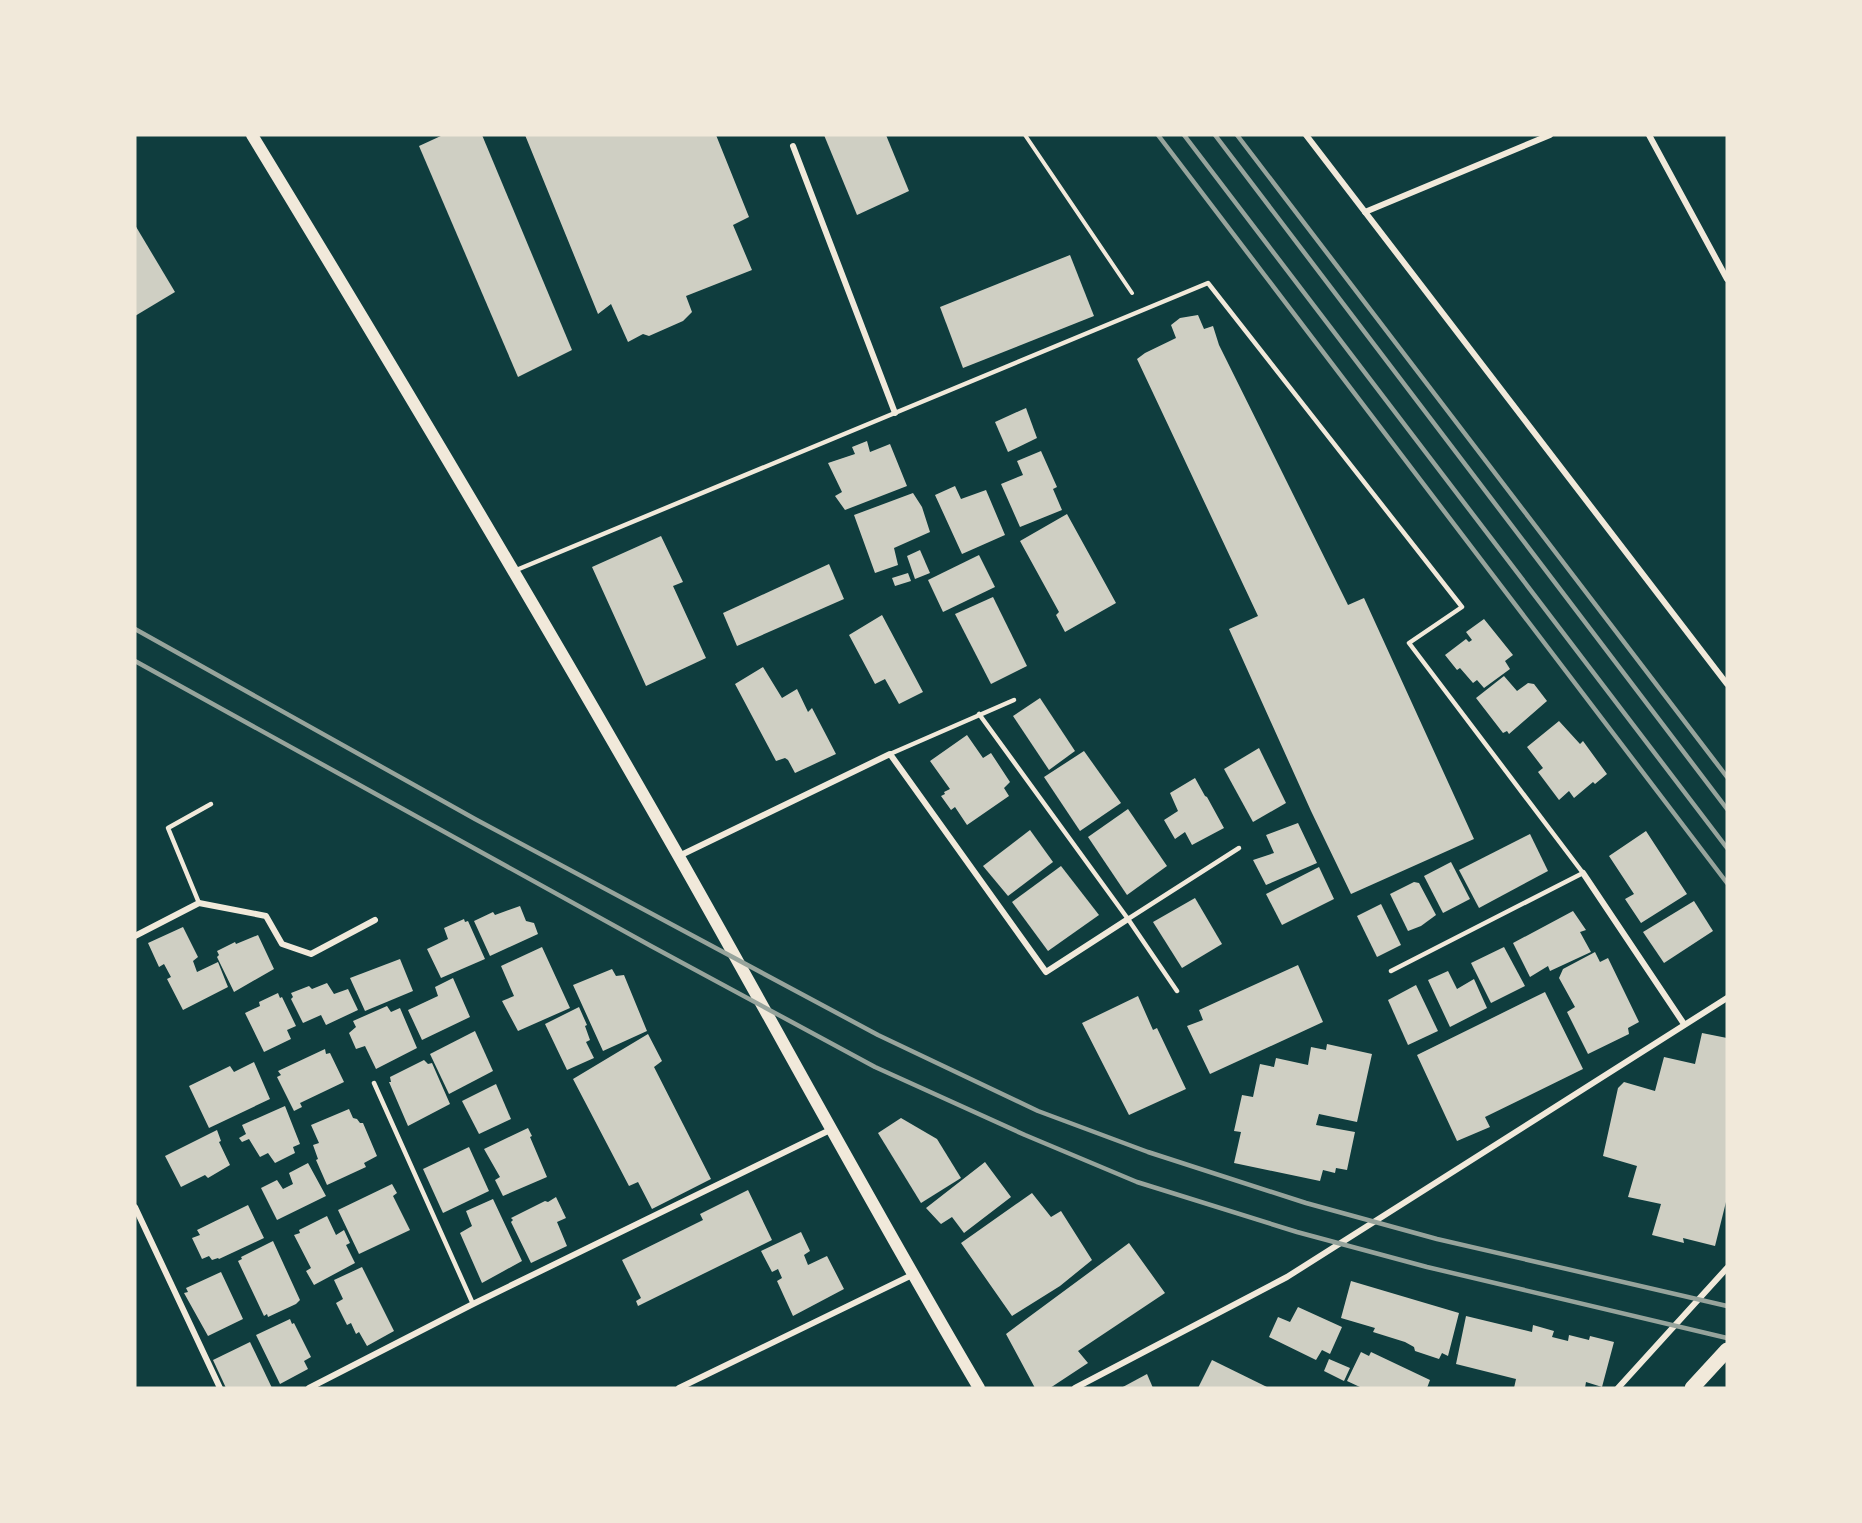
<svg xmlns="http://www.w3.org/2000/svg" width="1862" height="1523" font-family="Inter,sans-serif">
<rect width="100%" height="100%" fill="#0f3d3e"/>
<!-- building -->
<g fill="#cfcfc3">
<path d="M443 135H482L572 350 518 377 419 146Z"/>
<path d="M525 135H716L749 217 733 225 752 270 686 296 692 312 683 321 649 336 643 334 628 342 611 304 598 314Z"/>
<path d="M824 135H886L909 191 857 215Z"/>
<path d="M135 225 175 292 135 316Z"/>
<path d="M1070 255 1094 316 963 368 940 307Z"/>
<path d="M1198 315 1204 329 1213 326 1219 345 1348 605 1364 598 1474 839 1351 894 1311 811 1229 629 1258 616 1137 359 1145 353 1176 338 1171 325 1180 318Z"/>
<path d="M1026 408 1037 438 1008 452 995 422Z"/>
<path d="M867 441 870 452 890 444 907 486 845 510 835 496 842 492 828 463 855 454 852 447Z"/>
<path d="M1041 451 1057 487 1053 489 1062 510 1020 527 1001 484 1023 475 1017 461Z"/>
<path d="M955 486 961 499 986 490 1005 535 962 554 935 495Z"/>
<path d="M913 493 922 507 930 532 894 548 898 565 875 573 854 515Z"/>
<path d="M1067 514 1116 603 1065 632 1056 615 1059 612 1020 541Z"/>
<path d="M661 536 683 582 673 586 706 658 646 686 592 567Z"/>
<path d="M920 550 930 573 915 579 907 556Z"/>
<path d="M979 555 995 587 943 612 928 580Z"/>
<path d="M829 564 844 599 737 646 723 613Z"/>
<path d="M908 573 911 581 895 586 892 578Z"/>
<path d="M993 597 1027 666 991 684 955 614Z"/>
<path d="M882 615 923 692 899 704 885 679 875 684 849 635Z"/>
<path d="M1484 619 1513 655 1505 661 1510 669 1484 688 1477 680 1473 683 1460 668 1457 670 1445 655 1466 639 1469 642 1472 640 1466 632Z"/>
<path d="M763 667 782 698 797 689 808 712 812 708 836 754 795 773 788 760 785 758 776 761 735 684Z"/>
<path d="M1504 676 1517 691 1528 683 1534 684 1547 701 1509 734 1507 731 1503 733 1476 698Z"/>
<path d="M1040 698 1075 751 1049 770 1013 716Z"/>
<path d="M1559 721 1580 744 1583 741 1607 774 1595 784 1593 782 1574 798 1569 791 1559 800 1538 772 1543 768 1527 747Z"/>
<path d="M967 735 983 758 991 753 1010 782 1004 788 1009 796 967 825 955 807 951 810 941 796 945 794 944 792 950 789 930 761Z"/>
<path d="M1259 748 1286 803 1253 822 1224 769Z"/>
<path d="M1084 751 1121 803 1080 831 1044 777Z"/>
<path d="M1195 778 1205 796 1207 797 1224 828 1192 845 1185 832 1175 839 1164 820 1178 811 1170 793Z"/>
<path d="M1128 809 1167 866 1127 895 1088 837Z"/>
<path d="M1298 823 1317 863 1266 885 1253 860 1274 853 1266 835Z"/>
<path d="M1030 830 1053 862 1008 896 983 866Z"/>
<path d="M1646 831 1687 894 1641 923 1625 899 1634 894 1609 856Z"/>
<path d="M1530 834 1548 871 1479 908 1459 870Z"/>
<path d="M1451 862 1470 899 1443 913 1424 876Z"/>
<path d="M1061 866 1099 915 1048 951 1012 902Z"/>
<path d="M1319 867 1334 899 1282 925 1266 894Z"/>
<path d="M1414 882 1419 883 1436 915 1421 926 1408 931 1390 894Z"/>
<path d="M1195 898 1222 944 1182 968 1153 922Z"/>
<path d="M1694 901 1713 931 1664 963 1643 932Z"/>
<path d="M1381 904 1401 945 1377 957 1357 916Z"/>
<path d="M520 906 526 921 534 923 538 934 490 956 474 921 493 912 495 915Z"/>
<path d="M1573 911 1586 930 1580 932 1591 952 1550 971 1548 966 1530 977 1513 943Z"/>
<path d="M464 919 465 922 468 921 485 959 441 978 427 949 448 939 444 928Z"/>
<path d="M183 927 198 957 193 961 197 972 218 962 228 987 183 1010 167 979 171 977 164 964 159 967 148 943Z"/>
<path d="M258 935 274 969 234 992 217 957 219 955 217 951 235 942 236 944Z"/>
<path d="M542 947 570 1008 518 1031 502 1001 514 996 501 966Z"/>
<path d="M1504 947 1525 986 1491 1003 1471 963Z"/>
<path d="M1595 952 1600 962 1608 958 1639 1022 1628 1028 1629 1034 1588 1054 1567 1012 1575 1007 1559 978 1563 969Z"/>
<path d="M400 959 413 991 365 1011 350 978Z"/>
<path d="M1298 965 1323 1022 1210 1074 1187 1026 1203 1020 1199 1010Z"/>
<path d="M612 969 616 976 624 975 647 1031 603 1051 573 985Z"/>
<path d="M1448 971 1457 989 1474 979 1487 1008 1450 1027 1428 980Z"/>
<path d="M453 978 470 1017 422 1040 408 1010 438 996 435 987Z"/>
<path d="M327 983 334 994 348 989 358 1010 326 1025 321 1015 303 1023 291 999 293 997 291 993 309 986 312 989Z"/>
<path d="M1416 985 1438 1031 1408 1045 1388 1000Z"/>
<path d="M1545 992 1583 1069 1485 1117 1490 1127 1457 1141 1417 1055Z"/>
<path d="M278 993 280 998 282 997 296 1026 287 1030 291 1039 264 1052 245 1013 260 1006 259 1002Z"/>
<path d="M1138 996 1153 1030 1157 1028 1186 1089 1129 1115 1082 1023Z"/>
<path d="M387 1006 391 1012 400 1008 417 1048 376 1069 365 1046 356 1049 349 1033 356 1027 353 1021Z"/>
<path d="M579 1007 587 1025 585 1026 590 1040 586 1042 594 1058 567 1070 545 1024Z"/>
<path d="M475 1031 493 1071 449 1094 430 1054Z"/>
<path d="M1702 1033 1727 1038V1198L1715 1246 1683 1238 1684 1243 1652 1235 1661 1204 1628 1197 1637 1166 1603 1156 1618 1088 1624 1082 1655 1091 1664 1057 1695 1064Z"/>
<path d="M648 1034 662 1061 654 1067 711 1179 652 1209 638 1182 629 1186 573 1079Z"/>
<path d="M1327 1044 1372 1054 1357 1122 1319 1114 1316 1125 1355 1132 1347 1170 1336 1168 1335 1173 1323 1170 1320 1181 1234 1163 1241 1132 1234 1131 1242 1095 1253 1097 1260 1064 1274 1067 1276 1058 1308 1065 1311 1047 1326 1050Z"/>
<path d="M325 1049 326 1054 330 1053 344 1082 300 1103 302 1107 294 1111 277 1077 281 1075 278 1071Z"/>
<path d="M424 1060 428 1064 432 1063 450 1104 408 1126 389 1082H391L390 1077Z"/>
<path d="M254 1062 270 1099 209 1128 189 1086 230 1066 234 1072Z"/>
<path d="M496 1084 511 1119 479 1134 462 1101Z"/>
<path d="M285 1106 300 1144 293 1147 295 1153 275 1163 268 1153 260 1157 249 1139 242 1142 239 1138 246 1134 242 1125Z"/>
<path d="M349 1109 353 1118 357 1119 360 1123H363L377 1156 364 1163 366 1167 327 1185 316 1160 318 1159 313 1145 319 1143 311 1125Z"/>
<path d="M901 1118 937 1139 961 1178 921 1203 878 1133Z"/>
<path d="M528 1128 532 1136 530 1137 547 1177 503 1196 495 1180 500 1177 484 1149Z"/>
<path d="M217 1130 221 1141 219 1142 230 1165 208 1178 205 1175 181 1187 165 1156Z"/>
<path d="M469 1147 489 1191 443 1213 423 1169Z"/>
<path d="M985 1162 1011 1197 964 1233 952 1217 941 1224 939 1222 926 1208Z"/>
<path d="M308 1163 326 1196 277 1220 261 1188 277 1180 283 1189 293 1184 289 1173Z"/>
<path d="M392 1184 397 1193 393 1196 410 1230 359 1254 338 1210Z"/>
<path d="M748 1190 772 1240 638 1306 636 1301 641 1298 622 1260 703 1220 700 1214Z"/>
<path d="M1032 1193 1051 1217 1061 1211 1092 1260 1060 1286 1012 1316 961 1243Z"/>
<path d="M556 1197 566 1218 557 1222 567 1246 531 1263 511 1222 513 1220 511 1218 545 1201 548 1202Z"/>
<path d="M493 1199 522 1261 482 1283 460 1233 472 1226 466 1211Z"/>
<path d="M248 1205 264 1238 219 1259 218 1258 212 1260 209 1256 202 1259 192 1238 200 1235 197 1230Z"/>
<path d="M327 1216 336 1235 344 1230 350 1243 346 1245 355 1263 314 1285 306 1271 311 1268 294 1235 300 1233 299 1230Z"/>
<path d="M801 1232 810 1251 804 1255 808 1265 827 1256 844 1289 793 1316 777 1281 782 1278 778 1269 772 1272 761 1251Z"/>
<path d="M273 1241 300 1300 296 1304 268 1317 267 1314 264 1316 238 1261 242 1259 241 1257Z"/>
<path d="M1129 1243 1165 1293 1078 1351 1088 1363 1050 1388H1035L1006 1334Z"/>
<path d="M362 1267 394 1331 367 1346 359 1332 356 1334 351 1323 347 1325 336 1303 343 1299 334 1280Z"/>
<path d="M221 1272 243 1319 208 1336 184 1293 188 1292 186 1288Z"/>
<path d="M1351 1281 1459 1313 1448 1356 1442 1353 1439 1359 1415 1351 1414 1347 1405 1342 1373 1332 1375 1328 1341 1318Z"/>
<path d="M1298 1307 1342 1327 1330 1354 1322 1350 1316 1360 1269 1337 1278 1317 1290 1322Z"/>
<path d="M1466 1316 1532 1332 1533 1325 1554 1331 1552 1337 1568 1341 1569 1335 1589 1340 1590 1336 1614 1342 1602 1387 1586 1382 1585 1388H1514L1516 1379 1456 1364Z"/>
<path d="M290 1319 292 1324 294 1323 311 1357 304 1361 308 1369 280 1384 256 1335Z"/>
<path d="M250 1342 272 1388H226L213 1360Z"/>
<path d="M1361 1352 1369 1356 1371 1352 1430 1380 1427 1388H1362L1347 1381Z"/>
<path d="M1329 1359 1350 1368 1344 1381 1324 1371Z"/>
<path d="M1212 1360 1269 1388H1198Z"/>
<path d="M1147 1374 1153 1388H1121Z"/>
</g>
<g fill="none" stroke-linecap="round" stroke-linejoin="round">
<!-- path -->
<path stroke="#f1e9da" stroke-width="4" d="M1025 135 1132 293"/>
<!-- service -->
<g stroke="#f1e9da" stroke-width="4.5">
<path d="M514 571 1208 283 1462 607 1409 643 1583 873 1391 971"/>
<path d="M979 714 1128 919 1177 991"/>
<path d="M890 754 1014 700"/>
<path d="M199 903 168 828 211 804"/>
<path d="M1128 919 1239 848"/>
<path d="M374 1083 473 1304"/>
</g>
<!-- minor -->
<g stroke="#f1e9da" stroke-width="6">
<path d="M1306 135 1727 684"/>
<path d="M1649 135 1727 279"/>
<path d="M793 146 895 413"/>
<path d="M1365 212 1550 135"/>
<path d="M679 856 890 754 1046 972 1128 919"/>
<path d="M1583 873 1684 1024"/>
<path d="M135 936 199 903 266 916 282 944 311 954 375 920"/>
<path d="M135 1207 220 1388"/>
<path d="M309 1388 473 1304 830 1130"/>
<path d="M679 1388 912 1275"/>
<path d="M1075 1388 1287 1277 1727 998"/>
<path d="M1618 1388 1727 1268"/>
</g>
<!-- secondary -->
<path stroke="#f1e9da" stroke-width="12" d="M252 135C397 373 540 613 678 855 779 1033 875 1212 979 1388"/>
<!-- primary -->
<path stroke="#f1e9da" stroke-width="15" d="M1692 1388 1727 1350"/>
<!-- rail -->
<g stroke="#97a49c" stroke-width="4.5">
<path d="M1158 135 1727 883"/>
<path d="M1184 135 1727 848"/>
<path d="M1215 135 1727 809"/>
<path d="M1237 135 1727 777"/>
<path d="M135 629 475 819 878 1035 1038 1111 1148 1152 1306 1203 1437 1239 1727 1306"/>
<path d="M135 661 651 946 875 1067 1025 1135 1137 1182 1297 1232 1427 1267 1727 1338"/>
</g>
</g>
<!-- border -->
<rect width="1862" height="1523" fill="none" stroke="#f1e9da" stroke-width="273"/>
</svg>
